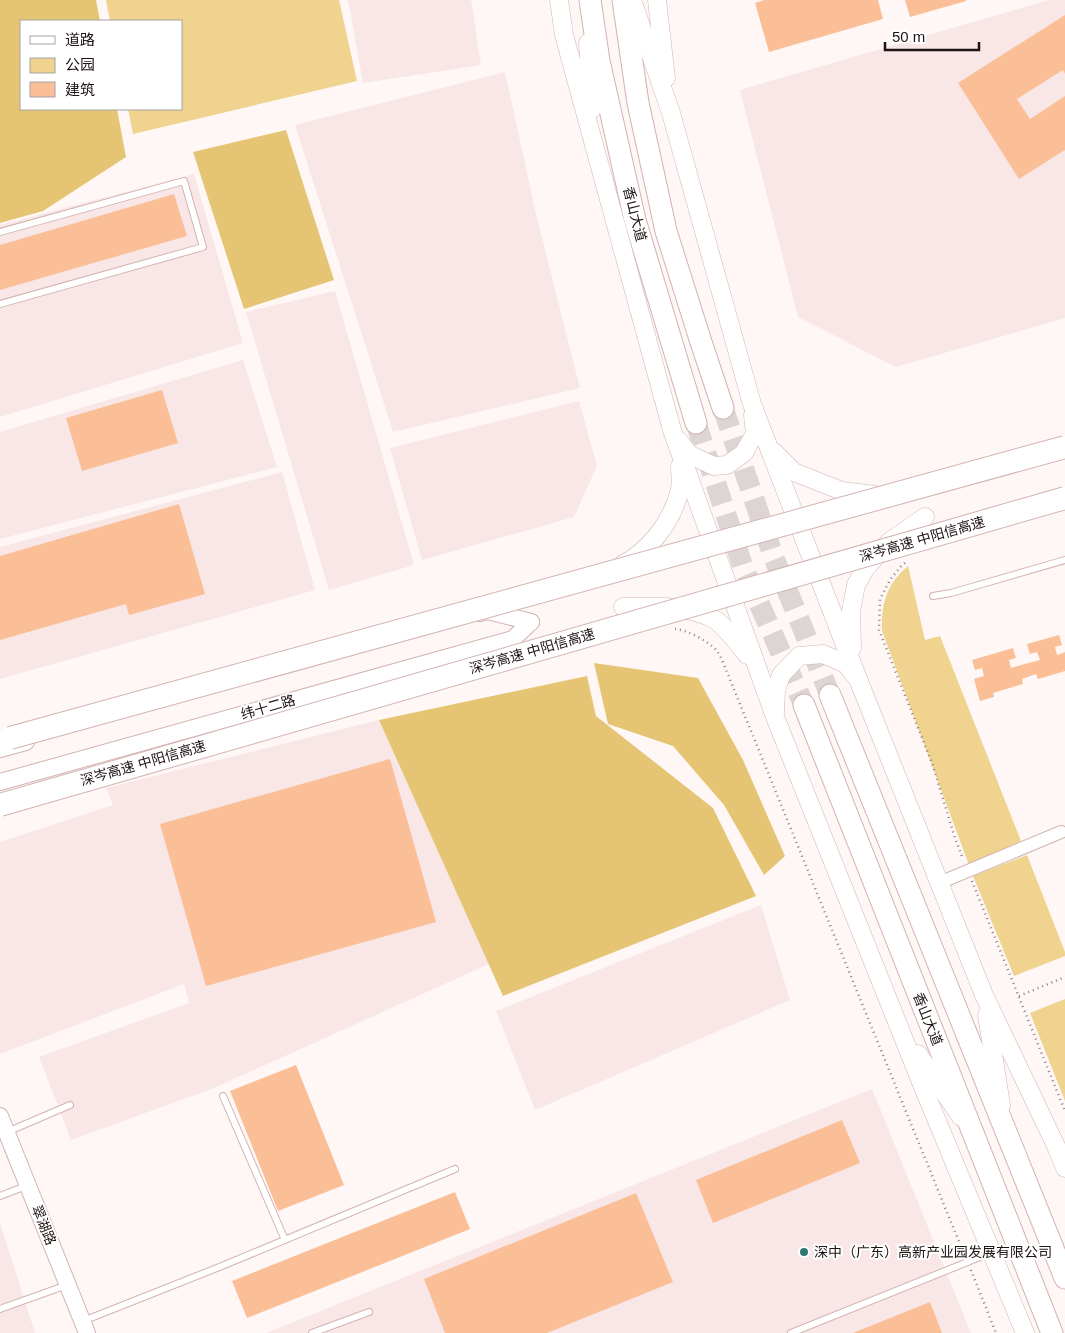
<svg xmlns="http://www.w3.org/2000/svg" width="1065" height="1333" font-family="Arial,'Noto Sans SC',sans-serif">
<rect width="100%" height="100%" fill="#fef7f6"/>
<!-- built -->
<g fill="#f8e7e6">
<path d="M348 0H471L481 65 363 83Z"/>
<path d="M1049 0H1065V318L896 367 798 317 740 90Z"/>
<path d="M505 72 536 214 580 388 393 432 295 125Z"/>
<path d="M194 174 243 343 0 417V225Z"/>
<path d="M335 291 414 565 329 590 246 312Z"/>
<path d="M243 360 277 467 0 539V432Z"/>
<path d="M579 401 597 466 574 517 422 560 390 448Z"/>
<path d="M282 472 315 590 0 679V547Z"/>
<path d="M379 720 489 964 214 1088 71 1140 39 1057 189 1003 184 984 0 1054V842L113 805 106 788Z"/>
<path d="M761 905 790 1000 535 1110 496 1011Z"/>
<path d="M872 1089 971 1333H266Z"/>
<path d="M0 1223 35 1333H0Z"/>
</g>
<!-- green -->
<g fill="#efd38e">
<path d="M106 0H339L357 81 133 134 128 109H181V21H110Z"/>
<path d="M908 566 925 640 940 636 1021 841 969 865 882 631C881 603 887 584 908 566Z"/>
<path d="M1027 855 1065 952V956L1014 976 973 876Z"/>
<path d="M1065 999V1101L1030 1013Z"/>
</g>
<!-- forest -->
<g fill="#e5c573">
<path d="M0 0H96L100 21H21V109H117L126 157 43 211 0 223Z"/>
<path d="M286 130 334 280 244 309 193 152Z"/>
<path d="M594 663 698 678 743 760 785 856 764 875 724 805 673 746 608 724Z"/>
<path d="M587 676 596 716 713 808 756 896 503 996 379 720Z"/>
</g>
<!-- building -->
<g fill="#fabf97">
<path d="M764 0H878L883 19 769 52 755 3Z"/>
<path d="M905 0H966V1L910 17Z"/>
<path d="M1065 15V74L1063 70 1017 99 1030 119 1065 96V150L1019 179 958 83Z"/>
<path d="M174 194 187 236 0 290V245Z"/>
<path d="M162 390 178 443 82 471 66 418Z"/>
<path d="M179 504 205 594 129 615 126 604 0 640V556Z"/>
<path d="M1059 635 1062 645 1055 647 1057 655 1065 652V671L1038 679 1036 674 1022 679 1023 684 993 693 994 697 980 701 974 679 984 676 982 668 975 670 972 660 1013 648 1016 658 1009 660 1011 668 1025 664 1040 660 1037 652 1030 654 1027 644Z"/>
<path d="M390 759 436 922 206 986 160 824Z"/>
<path d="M296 1065 344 1185 278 1211 230 1091Z"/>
<path d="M842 1120 860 1163 713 1223 696 1180Z"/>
<path d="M455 1192 470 1229 247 1318 232 1281Z"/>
<path d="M636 1193 673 1282 547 1333H445L424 1279Z"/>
<path d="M930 1302 942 1333H853Z"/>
</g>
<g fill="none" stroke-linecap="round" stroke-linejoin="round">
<!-- trunk-tunnel -->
<g stroke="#ddd5d4" stroke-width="21" stroke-dasharray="21 11" stroke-linecap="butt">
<path d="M723 408 774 558 830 695"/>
<path d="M696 423 743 567 804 705"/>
</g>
<defs>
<g id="service">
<path d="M0 232 184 181 203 247 0 304"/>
<path d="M933 596 951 593 1065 560"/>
<path d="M223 1096 285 1240"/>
<path d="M7 1132 70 1105"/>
<path d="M0 1196 26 1186"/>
<path d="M0 1309 67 1285"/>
<path d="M83 1321 222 1266 455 1169"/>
<path d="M312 1333 369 1312"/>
<path d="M791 1333 990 1253"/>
</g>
<path id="minor" d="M939 883 1061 832"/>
<g id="tertiary">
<path d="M480 613 488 611 531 622"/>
<path d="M0 749 26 742"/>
<path d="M0 782 513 639 531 622"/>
<path d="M0 1116 87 1333"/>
</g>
<g id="secondary">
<path d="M559 0 564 35 672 430 775 717 923 1087 1025 1333"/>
<path d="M632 0 671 113 752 404 860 684 984 995 1056 1146 1065 1168"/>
<path d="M657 0 666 78"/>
<path d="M588 43 592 109"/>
<path d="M679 441 690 455 714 466 727 465 744 453 755 433 753 415"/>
<path d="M773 451 794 472 842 491 875 495"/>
<path d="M622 565C649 551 671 523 679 493 682 485 680 475 680 466"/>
<path d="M623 607C652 606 684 605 712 618 723 623 739 645 747 655"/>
<path d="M852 648 851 611 856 585 865 569 889 542 925 517"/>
<path d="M775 712 776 691 781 675 799 656 823 654 846 664 854 675"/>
<path d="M987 1015 1001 1105"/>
<path d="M918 1054 961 1117"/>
</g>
<g id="trunk">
<path d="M590 0 599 61 635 220 696 423"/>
<path d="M623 0 638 103 666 231 700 339 723 408"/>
<path d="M830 695 1065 1278"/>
<path d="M804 705 1052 1333"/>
</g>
</defs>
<!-- service casing -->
<use href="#service" stroke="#d3b3b1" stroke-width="8"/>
<!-- minor casing -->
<use href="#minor" stroke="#d3b3b1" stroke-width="14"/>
<!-- tertiary casing -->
<use href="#tertiary" stroke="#d3b3b1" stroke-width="18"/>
<!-- secondary casing -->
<use href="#secondary" stroke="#d3b3b1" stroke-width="19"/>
<!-- trunk casing -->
<use href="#trunk" stroke="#d3b3b1" stroke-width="23"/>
<!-- path -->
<g stroke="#8b8181" stroke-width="2.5" stroke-dasharray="1 4" stroke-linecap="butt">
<path d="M905 563 902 565 890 580 880 599 879 630 932 763 955 838 963 859"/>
<path d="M675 629C688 630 708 641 717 651 721 656 724 665 727 672L964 1254"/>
<path d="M972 881 1065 1111"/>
<path d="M1019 996 1065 977"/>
<path d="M971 1270 996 1333"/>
</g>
<!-- service -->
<use href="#service" stroke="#fff" stroke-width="6"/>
<!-- minor -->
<use href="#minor" stroke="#fff" stroke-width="12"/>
<!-- tertiary -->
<use href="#tertiary" stroke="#fff" stroke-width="16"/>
<!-- secondary -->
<use href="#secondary" stroke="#fff" stroke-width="18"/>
<!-- trunk -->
<use href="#trunk" stroke="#fff" stroke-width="21"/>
<defs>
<g id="motorway-bridge">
<path d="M10 738 1065 447"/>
<path d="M0 805 1065 498"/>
</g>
</defs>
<!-- motorway-bridge casing -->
<use href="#motorway-bridge" stroke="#d3b3b1" stroke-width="24" stroke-linecap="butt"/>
<!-- motorway-bridge -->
<use href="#motorway-bridge" stroke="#fff" stroke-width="22"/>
</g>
<!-- markers -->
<circle fill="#2f7771" stroke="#fff" stroke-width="2" cx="804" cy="1252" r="5"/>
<g text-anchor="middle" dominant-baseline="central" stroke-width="4" stroke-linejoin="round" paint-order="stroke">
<!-- street labels -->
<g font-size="14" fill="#1f1313" stroke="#fff">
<text transform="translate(635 214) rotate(76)">香山大道</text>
<text transform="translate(922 539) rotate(-16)">深岑高速 中阳信高速</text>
<text transform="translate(532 651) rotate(-16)">深岑高速 中阳信高速</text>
<text transform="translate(268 707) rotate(-16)">纬十二路</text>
<text transform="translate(143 763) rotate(-16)">深岑高速 中阳信高速</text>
<text transform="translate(928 1019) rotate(68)">香山大道</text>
<text transform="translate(44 1225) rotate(68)">翠湖路</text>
</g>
<!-- poi labels -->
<g font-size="14" fill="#1f1313" stroke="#fff" text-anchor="start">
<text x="814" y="1252">深中（广东）高新产业园发展有限公司</text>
</g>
</g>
<!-- legend -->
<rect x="20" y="20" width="162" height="90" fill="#ffffff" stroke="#a5a1a1"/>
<rect x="30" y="36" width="25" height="8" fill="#ffffff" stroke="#a5a1a1"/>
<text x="65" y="45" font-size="15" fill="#1f1313">道路</text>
<rect x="30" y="58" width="25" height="15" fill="#efd38e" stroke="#a5a1a1"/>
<text x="65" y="70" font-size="15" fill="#1f1313">公园</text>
<rect x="30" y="82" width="25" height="15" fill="#fabf97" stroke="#a5a1a1"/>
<text x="65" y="95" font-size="15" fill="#1f1313">建筑</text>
<!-- scale -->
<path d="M885 42v8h94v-8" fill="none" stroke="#1f1313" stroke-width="2.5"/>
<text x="892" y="42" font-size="15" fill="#1f1313" stroke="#ffffff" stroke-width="4" paint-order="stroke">50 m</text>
</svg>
